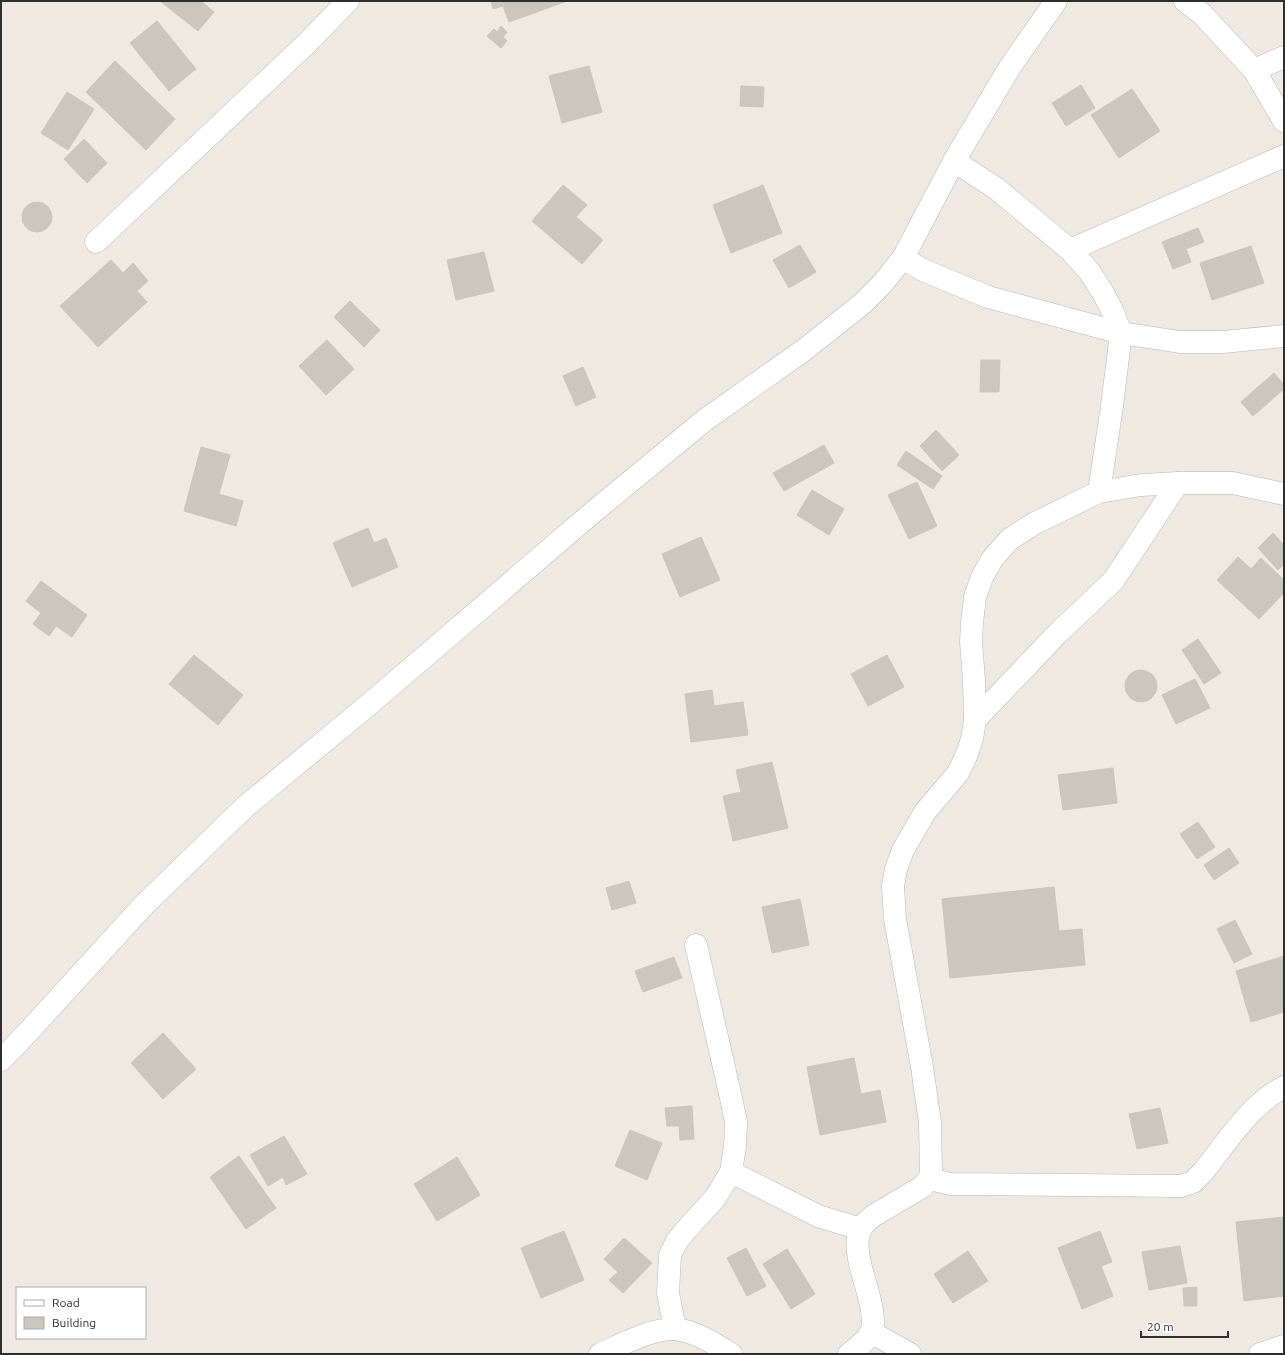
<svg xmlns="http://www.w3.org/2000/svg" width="1285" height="1355" font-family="Ubuntu,sans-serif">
<rect width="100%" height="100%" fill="#efe9e1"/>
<!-- building -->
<g fill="#cbc7bf" stroke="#cbc5ba">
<path d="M160 1H201L214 12 198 31Z"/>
<path d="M491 1H567L509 22 503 6 493 9Z"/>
<path d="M157 21 196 69 169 91 130 43Z"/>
<path d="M501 26 507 32 503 37 507 41 501 48 487 36 494 29 497 32Z"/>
<path d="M115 61 175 119 146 150 86 92Z"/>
<path d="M589 66 602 112 562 123 549 76Z"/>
<path d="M1081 85 1095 108 1066 126 1052 103Z"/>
<path d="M741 86 764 87 763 107 740 106Z"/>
<path d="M1132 89 1160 131 1119 158 1091 115Z"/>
<path d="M67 92 94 109 68 150 41 133Z"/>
<path d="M84 139 107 163 87 183 64 159Z"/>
<path d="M563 185 587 205 576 217 603 240 582 264 532 221Z"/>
<path d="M763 185 782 233 731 253 713 205Z"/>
<circle cx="37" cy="217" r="15"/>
<path d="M1198 228 1204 242 1186 249 1191 262 1173 269 1162 242Z"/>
<path d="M800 245 816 272 789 288 773 260Z"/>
<path d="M1251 246 1264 283 1212 300 1200 263Z"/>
<path d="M484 252 494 291 456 300 447 260Z"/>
<path d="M111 260 123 273 133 263 148 281 137 291 147 302 98 347 60 306Z"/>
<path d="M350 301 380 330 364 347 334 317Z"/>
<path d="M327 340 354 369 326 395 299 366Z"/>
<path d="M981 360H1000L999 392H980Z"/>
<path d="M583 367 596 397 576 406 563 376Z"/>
<path d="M1274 373 1284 385V389L1253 416 1241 402Z"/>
<path d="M936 430 959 455 942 471 920 446Z"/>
<path d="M824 445 834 463 784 491 773 473Z"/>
<path d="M201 447 230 455 219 494 243 501 236 526 184 511Z"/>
<path d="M906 451 942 476 933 489 897 465Z"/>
<path d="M917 482 937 526 909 539 888 495Z"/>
<path d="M812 490 844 509 829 535 797 515Z"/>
<path d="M368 528 374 543 386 538 398 567 352 587 333 543Z"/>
<path d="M1273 533 1284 545V564L1278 570 1258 548Z"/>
<path d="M701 537 720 580 680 597 662 554Z"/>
<path d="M1238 557 1251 569 1261 558 1284 580V593L1259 619 1217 580Z"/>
<path d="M41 581 87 615 72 637 56 626 49 636 33 624 41 613 26 601Z"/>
<path d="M1198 639 1221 673 1204 684 1182 650Z"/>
<path d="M194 655 243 695 218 725 169 684Z"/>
<path d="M887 655 904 687 868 706 851 674Z"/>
<circle cx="1141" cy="686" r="16"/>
<path d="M1195 679 1210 708 1176 724 1162 695Z"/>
<path d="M712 690 714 706 743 702 748 735 691 742 685 694Z"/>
<path d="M772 762 788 828 733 841 723 796 741 792 736 770Z"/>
<path d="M1113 768 1117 803 1063 810 1058 775Z"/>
<path d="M1198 822 1215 847 1197 859 1180 834Z"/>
<path d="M1229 848 1239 863 1214 880 1204 865Z"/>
<path d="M629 881 636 903 612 910 606 888Z"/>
<path d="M1054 887 1059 931 1082 929 1085 965 950 978 942 899Z"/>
<path d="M800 899 809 945 772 953 762 907Z"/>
<path d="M1235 920 1252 954 1234 963 1217 929Z"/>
<path d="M1284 956V1012L1251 1022 1236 971Z"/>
<path d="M674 957 682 978 643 992 635 971Z"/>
<path d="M163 1033 196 1069 163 1099 131 1063Z"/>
<path d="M854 1058 861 1094 880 1090 886 1122 820 1135 807 1067Z"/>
<path d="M692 1106 694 1139 680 1140 679 1126H667L665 1108Z"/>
<path d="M1160 1108 1168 1143 1137 1149 1129 1114Z"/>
<path d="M630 1130 662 1143 647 1180 615 1166Z"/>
<path d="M284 1136 307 1174 286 1185 283 1177 268 1186 250 1155Z"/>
<path d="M239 1156 276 1208 246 1229 210 1177Z"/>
<path d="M457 1157 480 1195 437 1221 414 1184Z"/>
<path d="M1284 1217V1296L1244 1301 1236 1222Z"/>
<path d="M564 1231 584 1280 541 1298 521 1248Z"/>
<path d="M1100 1231 1112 1262 1101 1266 1113 1296 1082 1309 1058 1248Z"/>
<path d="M624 1238 652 1263 623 1293 609 1280 618 1272 604 1259Z"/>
<path d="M1180 1246 1187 1283 1149 1290 1142 1252Z"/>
<path d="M746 1248 766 1286 747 1296 727 1258Z"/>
<path d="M787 1249 815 1294 791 1309 763 1264Z"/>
<path d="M968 1251 988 1281 953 1303 934 1274Z"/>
<path d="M1197 1287V1306H1184L1183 1288Z"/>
</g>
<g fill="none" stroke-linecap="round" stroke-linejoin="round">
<defs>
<g id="street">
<path d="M1185 1 1202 14 1254 70 1284 121"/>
<path d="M1254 70 1284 57"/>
<path d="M954 161 997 189 1070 250 1089 271 1103 293 1113 312 1121 333 1112 406 1099 492"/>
<path d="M96 242 305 45 348 1"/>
<path d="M1070 250 1284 156"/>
<path d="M903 258 923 270 988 297 1121 333 1180 342H1223L1284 336"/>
<path d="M975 720 1057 634 1113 581 1178 483"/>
<path d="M1 1060 28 1032 144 905 246 806 366 707 592 513 705 420 804 350 862 304 883 283 903 258 954 161 1010 67 1056 1"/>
<path d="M731 1172 818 1216 861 1229"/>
<path d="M929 1179 951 1184 1181 1186 1193 1182 1202 1173C1226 1144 1250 1104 1284 1087"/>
<path d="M675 1329 668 1293 670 1255 677 1241 686 1230 715 1198 731 1172 735 1146 736 1122 731 1098 696 945"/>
<path d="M871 1332 910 1354"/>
<path d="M600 1354C621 1345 652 1328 675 1329 695 1331 715 1344 731 1354"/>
<path d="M849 1354C857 1348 866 1342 871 1332 874 1325 873 1319 872 1311 869 1287 851 1252 860 1230 863 1224 868 1220 873 1216L922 1187 929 1179 931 1173 930 1123 922 1067 895 919 893 886 896 869 903 850 925 812 958 773 967 754 972 739 975 720 974 680 971 642 972 623 975 597 982 577 993 558 1010 539 1035 523 1099 492 1141 485 1178 483H1233L1284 494"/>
<path d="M1260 1354 1284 1346"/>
</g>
</defs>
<!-- street casing -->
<use href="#street" stroke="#b4b7c1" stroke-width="23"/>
<!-- street -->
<use href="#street" stroke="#fff" stroke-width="22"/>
</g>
<!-- border -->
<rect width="1285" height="1355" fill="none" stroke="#2e2e2e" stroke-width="4"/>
<!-- legend -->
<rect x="16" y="1287" width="130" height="52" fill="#ffffff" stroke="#ababab"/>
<rect x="24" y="1300" width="20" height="6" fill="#ffffff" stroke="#ababab"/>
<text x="52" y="1307" font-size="12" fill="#2e2e2e">Road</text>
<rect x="24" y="1317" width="20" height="12" fill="#cbc7bf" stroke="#ababab"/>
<text x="52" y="1327" font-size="12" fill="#2e2e2e">Building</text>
<!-- scale -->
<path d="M1141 1331v6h87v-6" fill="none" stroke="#2e2e2e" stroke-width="2"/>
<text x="1147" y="1331" font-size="12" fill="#2e2e2e" stroke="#ffffff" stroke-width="3" paint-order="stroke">20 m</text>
</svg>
